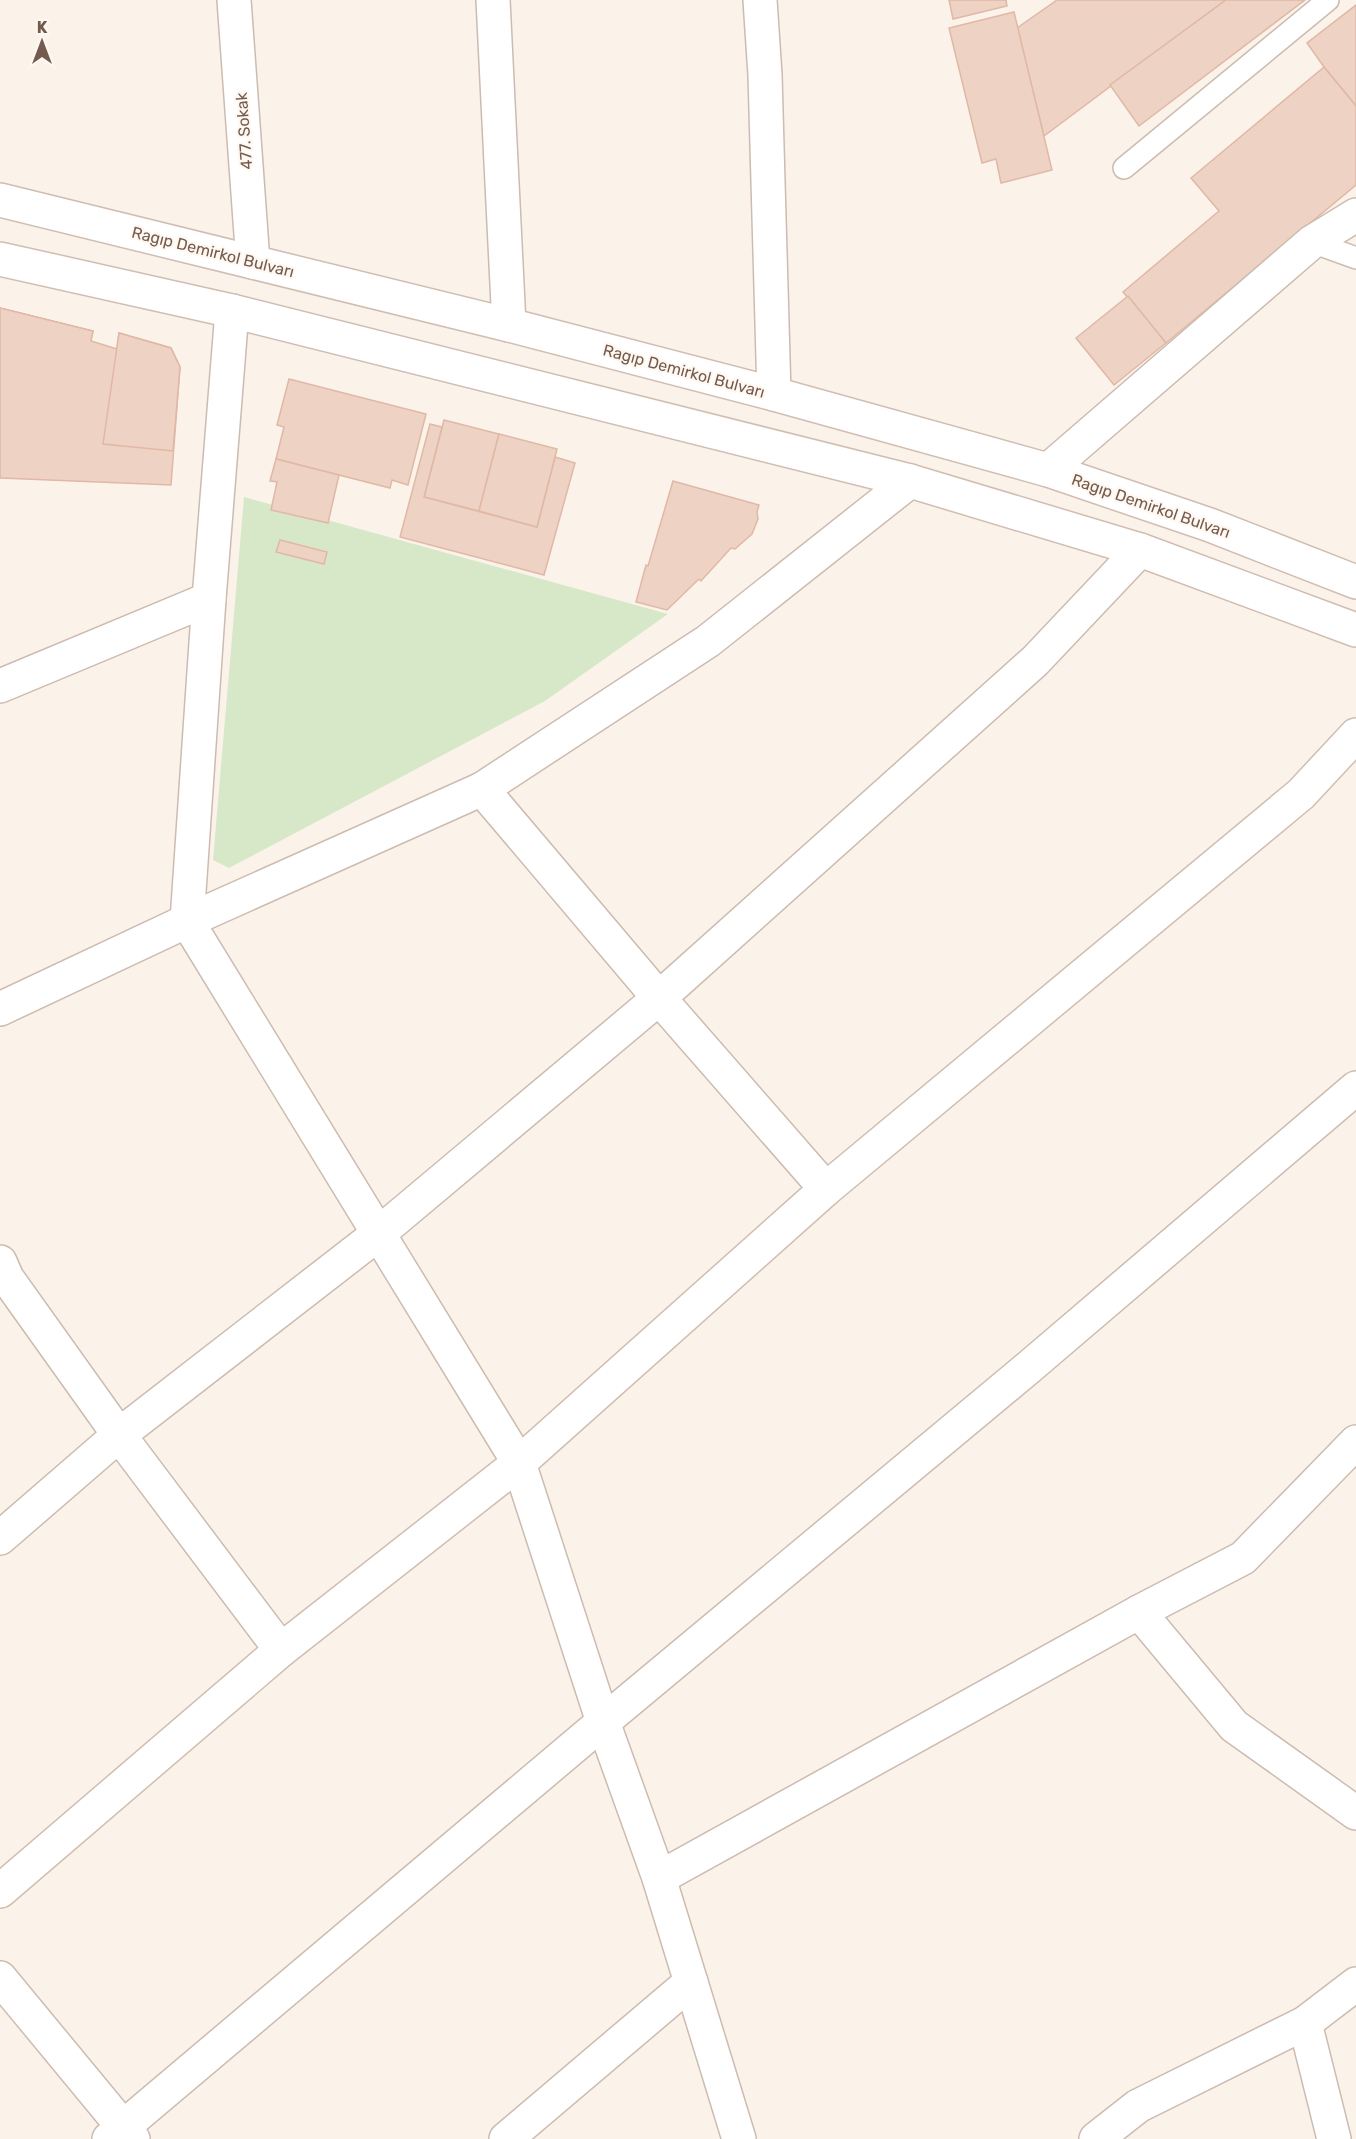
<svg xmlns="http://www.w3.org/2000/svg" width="1356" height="2139" font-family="Rubik,sans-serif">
<rect width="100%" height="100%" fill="#fbf3ea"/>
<!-- green -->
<path fill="#d7e8c9" d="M244 497 668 614 545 701 229 868 213 860Z"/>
<!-- building -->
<g fill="#eed2c3" stroke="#e0b8a5" stroke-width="1.5">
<path d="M949 0H1006L1007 6 953 19Z"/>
<path d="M1057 0H1226L1044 136 1017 28Z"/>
<path d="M1226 0H1305L1139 126 1110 85Z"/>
<path d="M1356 5V106L1324 67 1307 43Z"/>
<path d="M1014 12 1052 170 1001 183 996 159 982 163 949 28Z"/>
<path d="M1324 67 1356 106V185L1166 343 1123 292 1219 211 1191 178Z"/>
<path d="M1128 296 1166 343 1114 385 1076 338Z"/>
<path d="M0 308 93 331 72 417 0 399Z"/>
<path d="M0 308 93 331 91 341 117 349 119 333 171 348 180 367 171 485 0 478Z"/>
<path d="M119 333 171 348 180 367 173 451 103 444Z"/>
<path d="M289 379 426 414 408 485 392 480 390 488 276 459 284 427 277 425Z"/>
<path d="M444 420 499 434 479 511 424 497Z"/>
<path d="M430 424 442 427 424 497 537 527 555 457 575 463 544 575 400 537Z"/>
<path d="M499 434 557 449 537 527 479 511Z"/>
<path d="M276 459 339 475 328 523 271 510 277 482 270 481Z"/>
<path d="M673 481 759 505 757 512 758 519 752 534 735 549 731 548 701 581 699 579 667 610 636 602 646 565 648 566Z"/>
<path d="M280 540 327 552 324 564 276 552Z"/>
</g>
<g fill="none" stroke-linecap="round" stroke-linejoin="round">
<defs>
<g id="lane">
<path d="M1124 168 1328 0"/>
<path d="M1312 242 1356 258"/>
</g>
<g id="street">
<path d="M234 0 253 262"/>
<path d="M493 0 509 325"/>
<path d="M760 0 765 75 774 394"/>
<path d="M232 311 209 599 187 921 519 1463 603 1722 659 1878 739 2139"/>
<path d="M1048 470 1312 242 1356 215"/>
<path d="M0 686 209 599"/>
<path d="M482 789 659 998 826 1189"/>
<path d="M0 1009 187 921 482 789 708 641 910 481"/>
<path d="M0 1262 7 1278 119 1435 281 1650"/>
<path d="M0 1538 119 1435 378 1234 659 998 1035 661 1140 550"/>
<path d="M1139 1612 1234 1726 1356 1813"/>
<path d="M659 1878 1139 1612 1243 1558 1356 1442"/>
<path d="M0 1978 133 2139"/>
<path d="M1305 2023 1334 2139"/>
<path d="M109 2139 603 1722 1028 1368 1356 1088"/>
<path d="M506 2139 691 1982"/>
<path d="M1096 2139 1138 2106 1305 2023 1356 1984"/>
</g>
<g id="secondary">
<path d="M0 200 509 325 774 394 1048 470 1210 525 1356 582"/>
<path d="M0 259 232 311 910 481 1140 550 1356 630"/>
<path d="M0 1891 281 1650 519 1463 826 1189 1301 794 1356 735"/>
</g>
</defs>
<!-- lane casing -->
<use href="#lane" stroke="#cdbbb0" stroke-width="24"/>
<!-- street casing -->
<use href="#street" stroke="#cdbbb0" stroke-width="36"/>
<!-- secondary casing -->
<use href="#secondary" stroke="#d1bdb1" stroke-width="36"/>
<!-- lane -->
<use href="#lane" stroke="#fff" stroke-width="21"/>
<!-- street -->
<use href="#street" stroke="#fff" stroke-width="33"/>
<!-- secondary -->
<use href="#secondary" stroke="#fff" stroke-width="33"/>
</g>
<g text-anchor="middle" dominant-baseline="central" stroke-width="4.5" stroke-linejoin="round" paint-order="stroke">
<!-- street labels -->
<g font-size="16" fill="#745a4f" stroke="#fef8f0">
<text transform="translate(244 131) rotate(-94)">477. Sokak</text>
<text transform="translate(213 252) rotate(14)">Ragıp Demirkol Bulvarı</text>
<text transform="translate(684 371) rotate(15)">Ragıp Demirkol Bulvarı</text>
<text transform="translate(1151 506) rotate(19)">Ragıp Demirkol Bulvarı</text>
</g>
</g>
<!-- north arrow -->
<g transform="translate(42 42)" stroke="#fef8f0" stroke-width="4.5" paint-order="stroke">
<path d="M0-4.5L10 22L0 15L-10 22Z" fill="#745a4f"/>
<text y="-9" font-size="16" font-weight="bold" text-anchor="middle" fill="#745a4f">K</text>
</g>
</svg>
